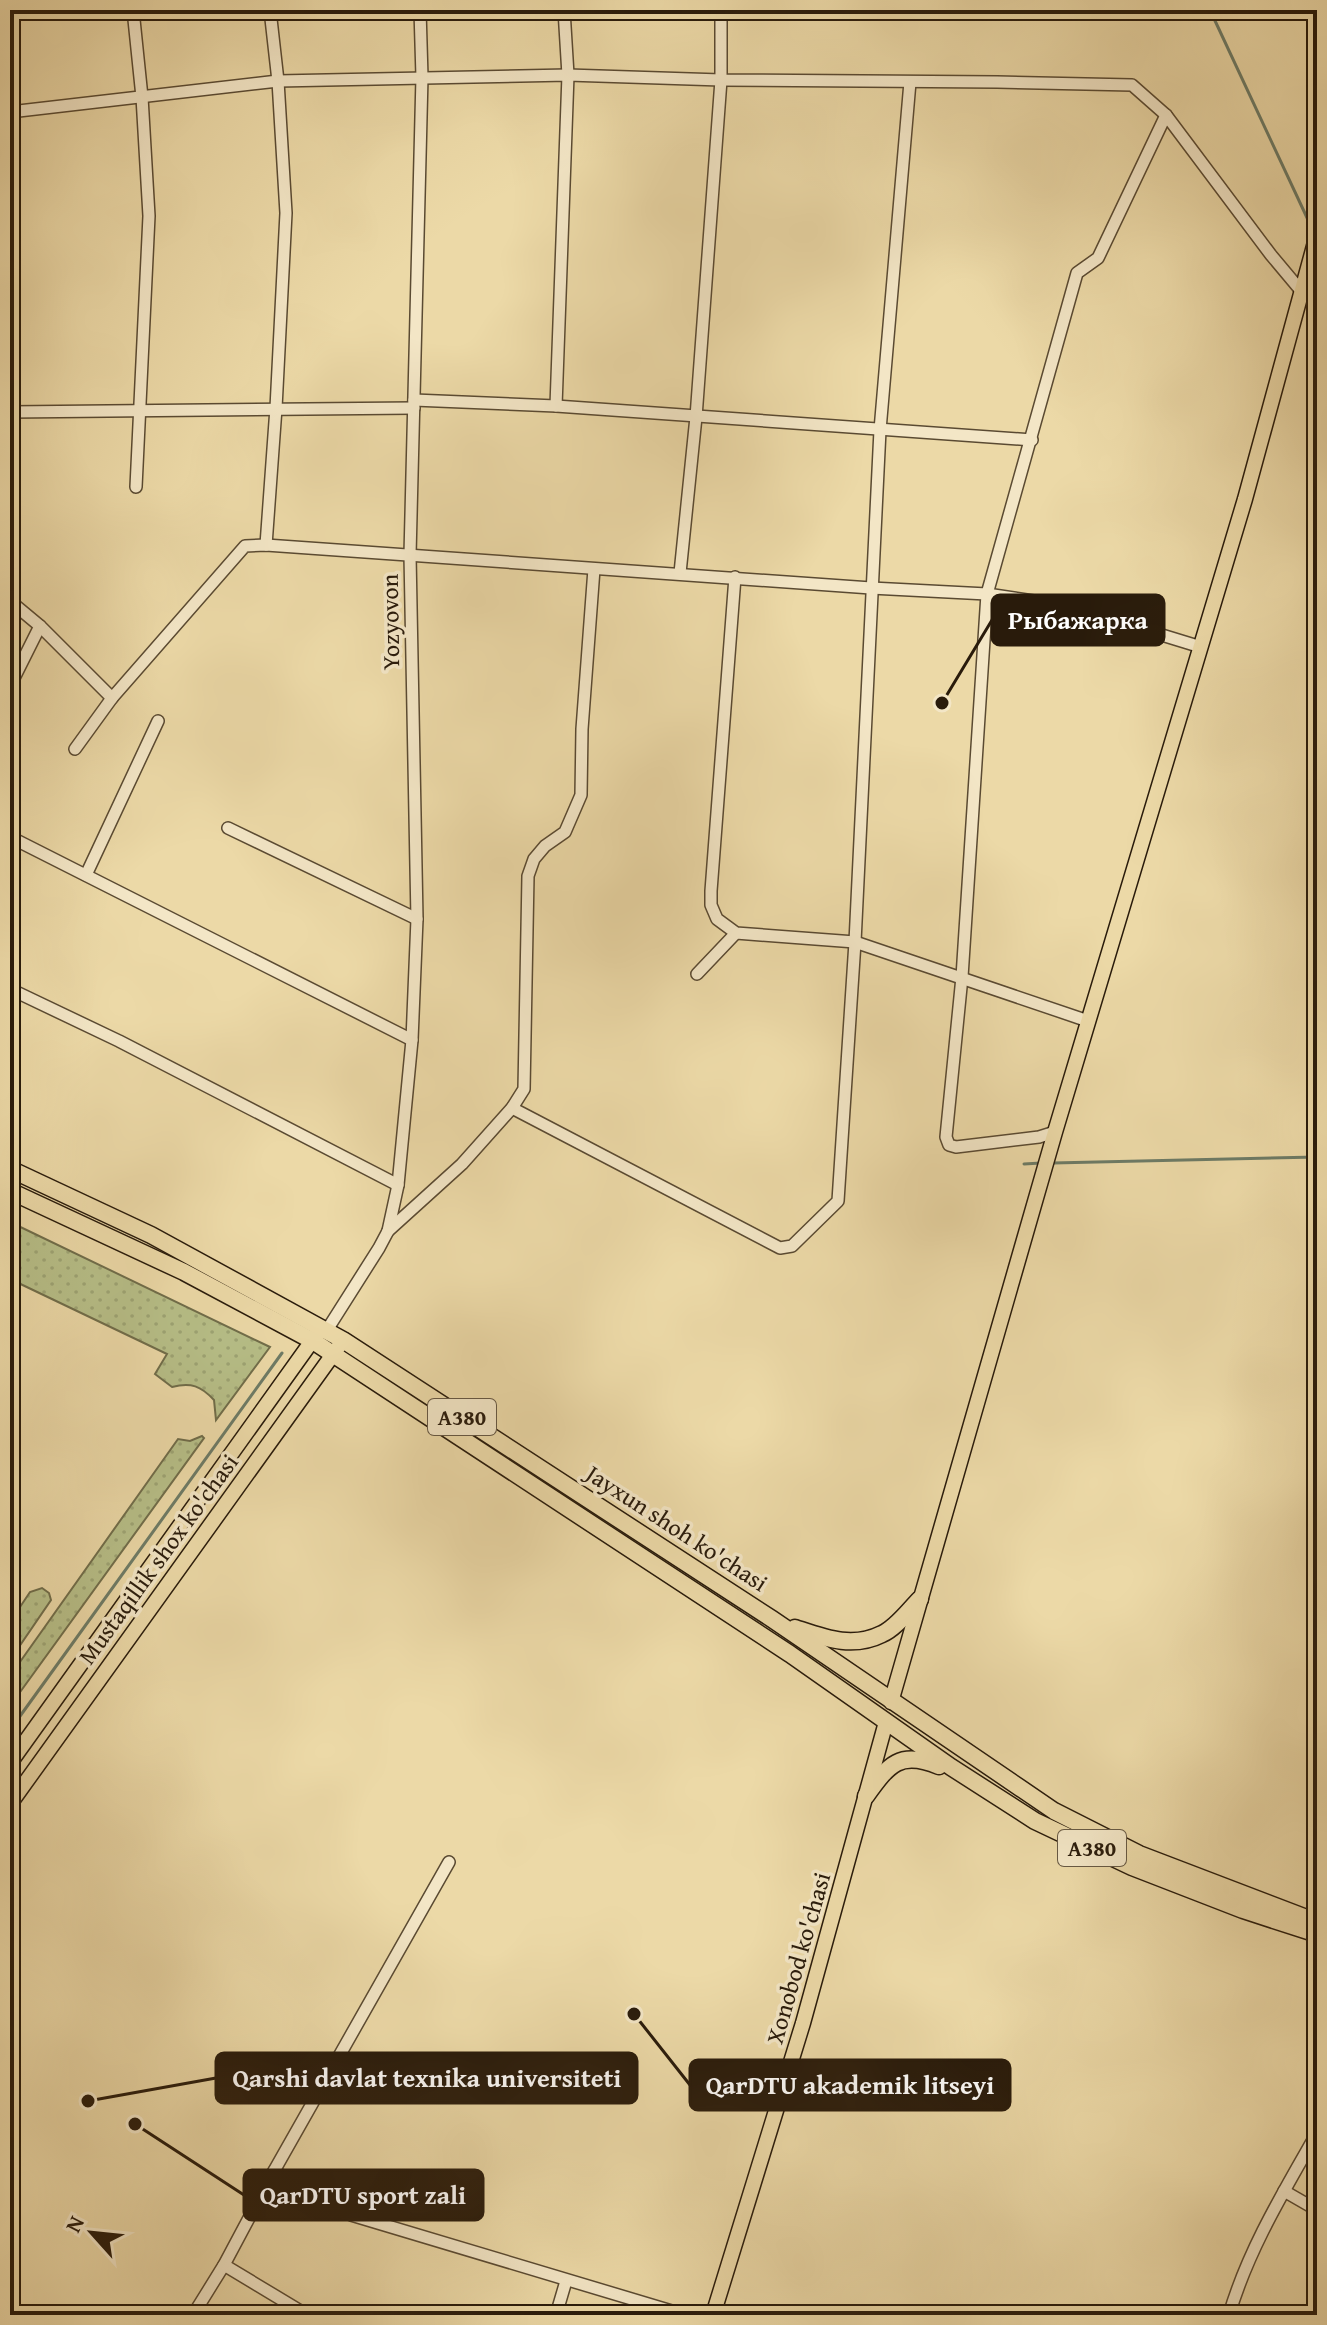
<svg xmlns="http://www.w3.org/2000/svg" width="1327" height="2325" font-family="'Gentium Book Plus',serif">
<defs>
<pattern id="grass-dots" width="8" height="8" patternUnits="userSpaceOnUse" patternTransform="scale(2)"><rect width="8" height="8" fill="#b7bf88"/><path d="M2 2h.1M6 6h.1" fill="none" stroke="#9da474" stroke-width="1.8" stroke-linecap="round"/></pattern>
</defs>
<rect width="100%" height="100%" fill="#ecd9a7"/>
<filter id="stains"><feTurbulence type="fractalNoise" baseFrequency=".0025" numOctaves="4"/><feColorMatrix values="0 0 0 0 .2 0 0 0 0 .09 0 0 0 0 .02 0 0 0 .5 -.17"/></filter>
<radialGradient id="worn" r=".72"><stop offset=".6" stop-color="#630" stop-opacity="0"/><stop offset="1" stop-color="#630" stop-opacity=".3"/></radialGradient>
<!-- grass -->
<g fill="url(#grass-dots)" stroke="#706d4a" stroke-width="2">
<path d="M10 1222 270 1347 216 1420 214 1400C201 1386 191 1382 172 1387L155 1374 167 1354 10 1279Z"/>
<path d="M202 1436 204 1438 10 1706V1676L178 1439 190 1441Z"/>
<path d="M42 1588 49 1593 51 1600 10 1660V1622L30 1592Z"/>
</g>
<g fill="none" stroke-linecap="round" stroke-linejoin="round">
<!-- stream -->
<g stroke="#6d7b66" stroke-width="3">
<path d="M1210 10 1309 222 1317 226"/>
<path d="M1053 1163 1317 1157"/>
<path d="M1024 1164 1041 1163"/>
<path d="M10 1730 282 1353"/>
</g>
<defs>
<g id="minor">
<path d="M133 10 142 97 149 216 136 487"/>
<path d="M10 112 278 81 568 75 721 80 997 82 1132 85 1166 115 1271 255 1302 292"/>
<path d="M10 230 13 262 10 294"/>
<path d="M414 400 556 406 1032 440"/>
<path d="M556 406 568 75 564 10"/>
<path d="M10 412 414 408"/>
<path d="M266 545 276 408 286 213 278 81 270 10"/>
<path d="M680 573 696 417 721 80V10"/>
<path d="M735 577 711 891V905L717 919 736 933 855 942 1088 1021"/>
<path d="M10 601 40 626 112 698"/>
<path d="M10 686 40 626"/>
<path d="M75 749 112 698 245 546 266 545 871 588 987 594 1067 606 1201 647"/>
<path d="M228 828 417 919"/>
<path d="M10 837 412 1040"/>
<path d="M86 875 158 721"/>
<path d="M697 974 736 933"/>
<path d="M10 989 119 1041 398 1185"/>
<path d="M512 1108 780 1248 792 1246 838 1201 855 942 880 430 910 82"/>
<path d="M1055 1132 1039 1137 956 1147 949 1145 946 1137 962 977 987 594 1077 273 1098 258 1166 115"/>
<path d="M388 1231 398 1185 412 1040 417 919 410 555 422 77 420 10"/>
<path d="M327 1330 379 1248 388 1231 462 1164 512 1108 524 1089 528 876 534 859 545 846 565 832 581 795 582 729 594 569"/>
<path d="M274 2171 351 2215 685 2315"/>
<path d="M1284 2191 1317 2210"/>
<path d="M224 2265 307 2315"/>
<path d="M193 2315 224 2265 274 2171 449 1862"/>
<path d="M556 2315 566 2281"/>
<path d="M1229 2315C1248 2250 1284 2191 1317 2133"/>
</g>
<g id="major">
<path d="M891 1702 1055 1132 1245 499 1317 235"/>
<path d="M10 1763 317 1334"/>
<path d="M10 1804 339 1346"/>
<path d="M713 2315 803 2023 886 1722"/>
</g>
<g id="highway">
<path d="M10 1169 151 1235 343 1340 772 1619 1054 1811 1139 1854 1317 1922"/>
<path d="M10 1191 184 1272 313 1341 790 1654 951 1767 1035 1821 1132 1867 1243 1910 1317 1934"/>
<path d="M795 1628C825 1638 852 1649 882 1634 896 1628 909 1610 920 1599"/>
<path d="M866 1796C889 1764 900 1750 939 1766"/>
</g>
</defs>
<!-- minor casing -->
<use href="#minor" stroke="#5a4a32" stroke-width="14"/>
<!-- major casing -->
<use href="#major" stroke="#291b0b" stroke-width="17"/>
<!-- highway casing -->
<use href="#highway" stroke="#291b0b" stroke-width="19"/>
<!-- minor -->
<use href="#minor" stroke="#f3e6c6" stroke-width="11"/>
<!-- major -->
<use href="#major" stroke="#ecd9a7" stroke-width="14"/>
<!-- highway -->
<use href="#highway" stroke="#ecd9a7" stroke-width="16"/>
</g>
<g text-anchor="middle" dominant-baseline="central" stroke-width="7" stroke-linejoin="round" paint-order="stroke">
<!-- shield labels -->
<g fill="#f3e6c6" stroke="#665843" stroke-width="2">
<rect x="428" y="1399" width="68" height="36" rx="6"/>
<rect x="1058" y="1830" width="68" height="36" rx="6"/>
</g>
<g font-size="22" font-weight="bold" fill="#291b0b">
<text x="462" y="1417">A380</text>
<text x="1092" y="1848">A380</text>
</g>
<!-- street labels -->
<g font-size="24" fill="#291b0b" stroke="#f3e6c6">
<text transform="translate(390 622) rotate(-91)">Yozyovon</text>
<text transform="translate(677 1528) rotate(33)">Jayxun shoh ko'chasi</text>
<text transform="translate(158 1559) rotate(-54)">Mustaqillik shox ko'chasi</text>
<text transform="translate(798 1958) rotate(-74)">Xonobod ko'chasi</text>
</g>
</g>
<!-- callouts -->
<path fill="none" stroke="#291b0b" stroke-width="3" d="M942 703L992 620M88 2101L216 2078M634 2014L690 2085M135 2124L244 2195"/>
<g fill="#291b0b" stroke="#f3e6c6" stroke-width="3">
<circle cx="942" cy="703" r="8"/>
<circle cx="88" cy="2101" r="8"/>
<circle cx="634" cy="2014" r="8"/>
<circle cx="135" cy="2124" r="8"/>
</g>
<g fill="#291b0b" stroke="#291b0b" stroke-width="3">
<rect x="992" y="595" width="172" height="50" rx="8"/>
<rect x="216" y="2053" width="421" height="50" rx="8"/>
<rect x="690" y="2060" width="320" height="50" rx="8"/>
<rect x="244" y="2170" width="239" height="50" rx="8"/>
</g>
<g font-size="26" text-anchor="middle" font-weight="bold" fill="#fff">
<text x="1078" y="629">Рыбажарка</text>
<text x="427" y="2087">Qarshi davlat texnika universiteti</text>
<text x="850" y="2094">QarDTU akademik litseyi</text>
<text x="363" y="2204">QarDTU sport zali</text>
</g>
<!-- margin -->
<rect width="1327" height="2325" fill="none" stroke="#ecd9a7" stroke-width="40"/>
<rect x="12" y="12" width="1303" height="2301" fill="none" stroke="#291b0b" stroke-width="4"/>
<rect x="20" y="20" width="1287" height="2285" fill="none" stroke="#291b0b" stroke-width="2"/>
<!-- north arrow -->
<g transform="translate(92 2233) rotate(297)" stroke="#f3e6c6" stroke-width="6" paint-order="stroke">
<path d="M0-6L14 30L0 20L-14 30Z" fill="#291b0b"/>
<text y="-12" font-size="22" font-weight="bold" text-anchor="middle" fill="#291b0b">N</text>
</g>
<rect width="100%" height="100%" filter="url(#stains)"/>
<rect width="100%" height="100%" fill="url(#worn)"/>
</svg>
